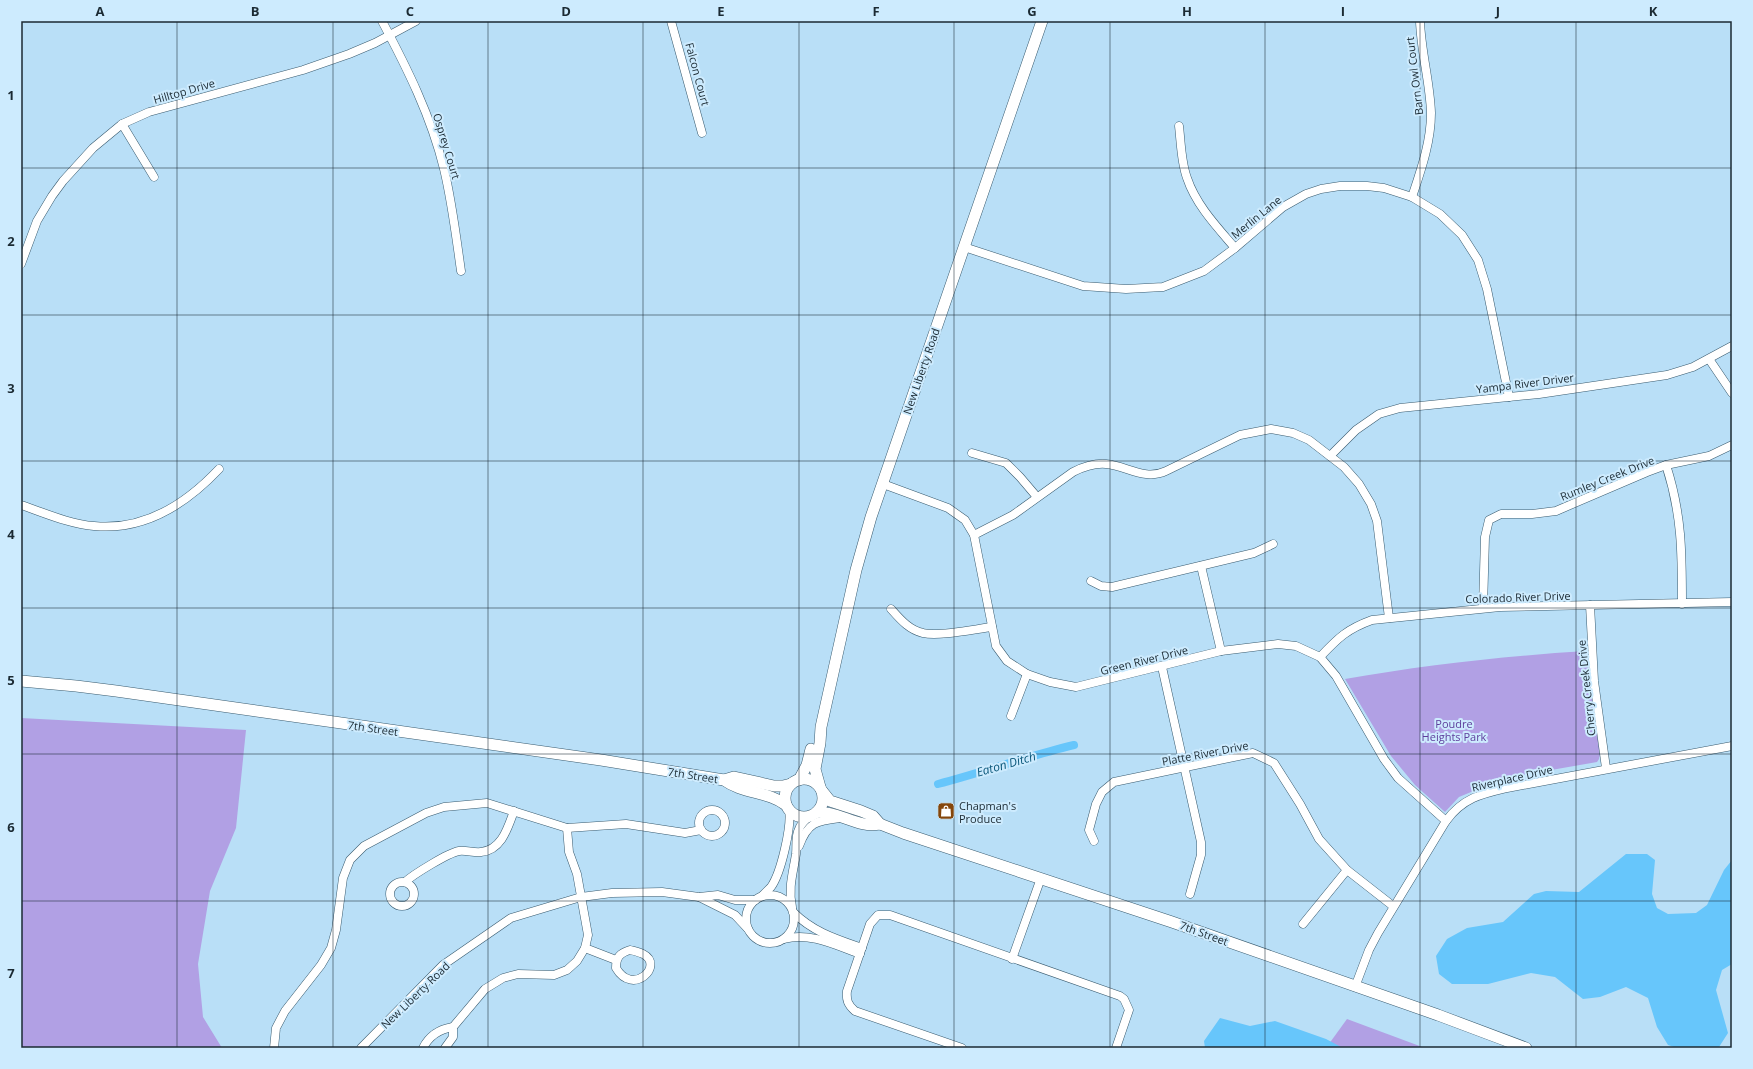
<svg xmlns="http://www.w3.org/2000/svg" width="1753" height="1069" font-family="'Open Sans',sans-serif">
<rect width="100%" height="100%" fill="#b9dff7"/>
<!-- green -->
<g fill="#b1a0e4">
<path d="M1586 651 1600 754 1599 759 1597 762 1505 778 1459 797 1445 812 1415 785 1391 756 1345 679C1424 665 1505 656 1586 651Z"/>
<path d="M21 718 246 730 236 828 210 891 198 964 203 1017 222 1048H21Z"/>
<path d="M1347 1019 1425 1048H1326Z"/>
</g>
<!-- water -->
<g fill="#67c6fb">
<path d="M1626 854H1647L1655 860 1652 894 1657 908 1668 914 1696 913 1707 905 1724 870 1732 860V964L1722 970 1716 990 1728 1033 1719 1047 1677 1048 1668 1045 1657 1027 1648 998 1626 987 1600 997 1583 999 1555 977 1531 973 1488 984H1452L1439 974 1436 956 1447 939 1467 928 1503 922 1534 894 1546 891 1579 892Z"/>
<path d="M1220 1018 1250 1026 1275 1021 1326 1039 1343 1048H1205L1204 1041Z"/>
</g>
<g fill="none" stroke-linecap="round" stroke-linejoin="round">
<!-- canal -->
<path stroke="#67c6fb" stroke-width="8" d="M938 784C984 772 1028 756 1074 745"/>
<defs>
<g id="street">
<path d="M382 21C407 68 431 116 444 169 452 202 456 236 461 271"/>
<path d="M671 21 702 133"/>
<path d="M122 124 154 177"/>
<path d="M1179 126C1181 143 1181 162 1187 178 1196 205 1217 227 1235 248"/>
<path d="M1412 197C1421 170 1431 142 1431 113 1430 82 1421 52 1420 21"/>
<path d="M964 247 1083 286 1126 289 1163 287 1204 271 1235 248 1283 207 1306 194 1321 189 1340 186H1367L1384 188 1412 197 1440 214 1462 235 1478 260 1487 289 1509 397"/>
<path d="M21 264 37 221 52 196 63 181 93 148 122 124 149 112 303 70 349 54 375 43 416 21"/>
<path d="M1709 359 1732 393"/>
<path d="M972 453 1006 463 1020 477 1037 497"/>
<path d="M1330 456 1356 430 1379 414 1400 408 1539 394 1667 375 1693 367 1732 346"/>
<path d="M1666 465C1682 514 1682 553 1682 604"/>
<path d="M883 484 948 508 965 520 974 535 996 646 1007 661 1027 674 1050 682 1076 687 1221 651 1278 644 1296 646 1320 657 1336 676 1384 759 1398 778 1446 821"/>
<path d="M21 505C45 513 69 524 94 526 144 531 186 504 219 469"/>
<path d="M974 535 1013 515 1073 472C1083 467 1095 463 1106 464 1127 466 1145 481 1166 471L1240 435 1271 429 1293 433 1309 440 1344 467 1359 484 1371 504 1377 521 1389 618"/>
<path d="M1201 566 1221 651"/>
<path d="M1091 581 1101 586 1112 587 1254 553 1273 544"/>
<path d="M1590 605 1594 681 1606 768"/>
<path d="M1483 608 1485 537 1489 520 1501 514H1532L1556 511 1647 472 1666 465 1709 456 1732 445"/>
<path d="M891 609C900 619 909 630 923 633 938 637 975 629 992 627"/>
<path d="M1320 657C1338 638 1347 629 1372 620L1500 607 1732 602"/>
<path d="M1162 667 1201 842V855L1190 894"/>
<path d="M1011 716 1027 674"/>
<circle cx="712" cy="823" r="13"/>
<path d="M1094 841 1089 830 1096 804 1102 792 1114 782 1253 753 1274 763 1300 804 1319 839 1347 870 1393 906"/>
<path d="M799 846C808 822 816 821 840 818"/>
<circle cx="402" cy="894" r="12"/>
<path d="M405 882C414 874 448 853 459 851 466 850 474 853 481 852 502 850 508 827 514 811"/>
<circle cx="770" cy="919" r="24"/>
<path d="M762 896C765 893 768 890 771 887 781 873 792 826 789 809"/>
<path d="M699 897 735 915 748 929"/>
<path d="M792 907C788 888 793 873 796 854 797 845 795 837 799 829 801 824 805 820 809 817"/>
<path d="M793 912C813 932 836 939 862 948"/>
<path d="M1303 924 1347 870"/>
<path d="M784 939C810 932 835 945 860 954"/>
<path d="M585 948 616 960"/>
<path d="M630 950C634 951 639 952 643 954 665 965 633 997 616 968 616 957 620 953 630 950Z"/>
<path d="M1012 959 1041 878"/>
<path d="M1355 987 1369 950 1378 933 1446 821C1463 798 1481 794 1507 788L1732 746"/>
<path d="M274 1048 276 1028 285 1011 321 965 331 948 336 930 343 878 350 860 364 846 426 813 444 807 487 803 567 828 626 824 685 833 701 830"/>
<path d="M361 1048 443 965 511 918 581 897 612 893 662 892 699 897 718 895 735 900H755"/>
<path d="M423 1048C429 1036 440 1029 453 1027"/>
<path d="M445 1048 453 1037V1027L485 989 503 978 518 974 554 975 567 970 577 961 585 948 588 935 577 874 569 852 567 828"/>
<path d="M962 1048 855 1011C848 1005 846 1000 847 991L870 924 878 915H890L1120 996 1124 999 1129 1010 1116 1048"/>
</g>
<g id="secondary">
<path d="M21 681 76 686 116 691 601 760 724 780C743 794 768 791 786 805"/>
<circle cx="804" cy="798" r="19"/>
<path d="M724 780 734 777 774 786H783L791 784"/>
<path d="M799 780 807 765 811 749"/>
<path d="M820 787 815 769 820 743 821 727 856 570 871 517 1042 21"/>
<path d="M822 791 830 801 861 811 873 816 880 824 903 833 1172 922 1438 1015 1526 1048"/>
<path d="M817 812C842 812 856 828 880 824"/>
</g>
</defs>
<!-- street casing -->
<use href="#street" stroke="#395b6f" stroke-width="9"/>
<!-- secondary casing -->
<use href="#secondary" stroke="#395b6f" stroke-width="12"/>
<!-- street -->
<use href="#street" stroke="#fff" stroke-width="8"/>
<!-- secondary -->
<use href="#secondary" stroke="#fff" stroke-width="11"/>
</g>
<!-- grid -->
<path fill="none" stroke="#1b2a33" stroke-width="1" stroke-opacity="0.55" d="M177 21V1048M333 21V1048M488 21V1048M643 21V1048M799 21V1048M954 21V1048M1110 21V1048M1265 21V1048M1420 21V1048M1576 21V1048M21 168H1732M21 315H1732M21 461H1732M21 608H1732M21 754H1732M21 901H1732"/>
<!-- icons -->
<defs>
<symbol id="shop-square" viewBox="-11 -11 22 22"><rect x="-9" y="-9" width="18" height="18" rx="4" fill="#85460b" stroke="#cdebfe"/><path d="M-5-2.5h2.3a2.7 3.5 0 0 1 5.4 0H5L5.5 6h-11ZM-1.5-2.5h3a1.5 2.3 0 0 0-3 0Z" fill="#fff"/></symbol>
</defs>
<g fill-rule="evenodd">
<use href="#shop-square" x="936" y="801" width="20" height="20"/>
</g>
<g text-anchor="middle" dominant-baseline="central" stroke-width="4" stroke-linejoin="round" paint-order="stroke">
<!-- street labels -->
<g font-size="11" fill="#1b2a33" stroke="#cdebfe">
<text transform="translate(698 74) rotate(75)">Falcon Court</text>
<text transform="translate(1414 76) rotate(-97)">Barn Owl Court</text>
<text transform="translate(184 91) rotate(-16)">Hilltop Drive</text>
<text transform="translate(447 146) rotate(73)">Osprey Court</text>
<text transform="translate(1256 217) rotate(-39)">Merlin Lane</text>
<text transform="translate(921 371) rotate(-71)">New Liberty Road</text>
<text transform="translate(1525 383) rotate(-7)">Yampa River Driver</text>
<text transform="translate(1607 478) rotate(-22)">Rumley Creek Drive</text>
<text transform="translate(1518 597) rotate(-2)">Colorado River Drive</text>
<text transform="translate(1144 660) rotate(-14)">Green River Drive</text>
<text transform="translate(1586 688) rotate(-96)">Cherry Creek Drive</text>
<text transform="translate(373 728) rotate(8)">7th Street</text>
<text transform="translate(1205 753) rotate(-11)">Platte River Drive</text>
<text transform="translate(693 775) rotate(9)">7th Street</text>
<text transform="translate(1512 778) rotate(-13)">Riverplace Drive</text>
<text transform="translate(1204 933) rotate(20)">7th Street</text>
<text transform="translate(415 995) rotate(-44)">New Liberty Road</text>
</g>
<!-- park labels -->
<g font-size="11" fill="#5d3d9b" stroke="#cdebfe">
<text x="1454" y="723">Poudre<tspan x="1454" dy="13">Heights Park</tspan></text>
</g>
<!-- poi labels -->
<g font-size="11" fill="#1b2a33" stroke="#cdebfe" text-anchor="start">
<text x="959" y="805">Chapman's<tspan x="959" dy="13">Produce</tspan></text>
</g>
<!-- water labels -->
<g font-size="12" font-style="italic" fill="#095679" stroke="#cdebfe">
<text transform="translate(1006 764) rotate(-16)">Eaton Ditch</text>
</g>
</g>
<!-- border -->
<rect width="1753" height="1069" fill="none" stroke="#cdebfe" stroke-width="44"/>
<rect x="22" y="22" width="1709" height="1025" fill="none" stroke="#1b2a33" stroke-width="1.5"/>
<g font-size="13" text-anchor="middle" font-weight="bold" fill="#1b2a33">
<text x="100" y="16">A</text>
<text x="255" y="16">B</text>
<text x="410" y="16">C</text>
<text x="566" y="16">D</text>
<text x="721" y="16">E</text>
<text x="876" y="16">F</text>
<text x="1032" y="16">G</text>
<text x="1187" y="16">H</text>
<text x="1343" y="16">I</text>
<text x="1498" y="16">J</text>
<text x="1653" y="16">K</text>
<text x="11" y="100">1</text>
<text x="11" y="246">2</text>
<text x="11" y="393">3</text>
<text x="11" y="539">4</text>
<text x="11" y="685">5</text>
<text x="11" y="832">6</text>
<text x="11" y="978">7</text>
</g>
</svg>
